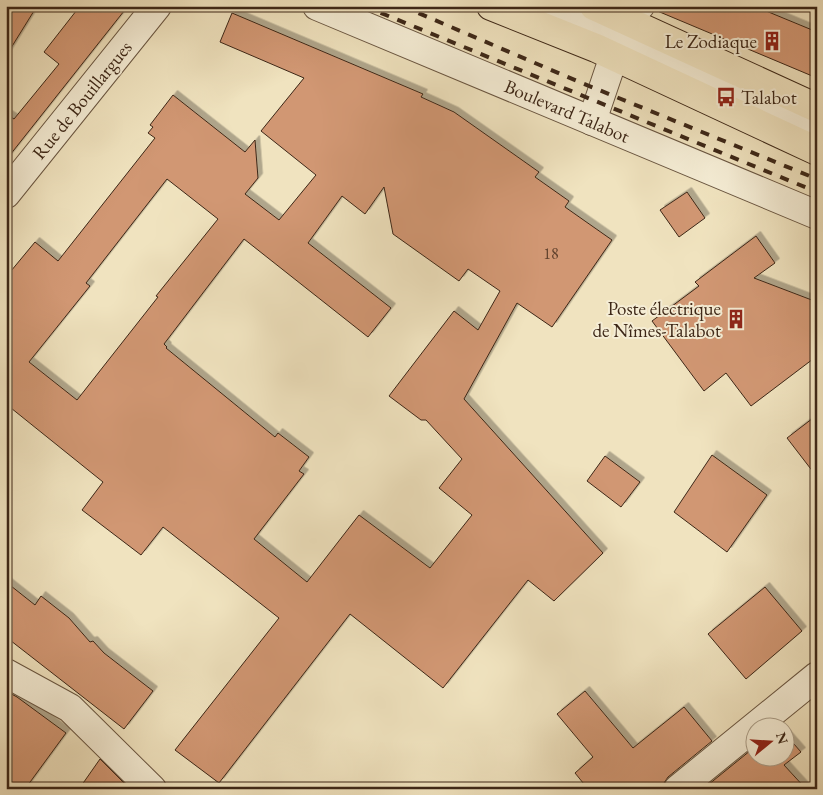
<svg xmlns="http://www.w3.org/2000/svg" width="823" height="795" font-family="'EB Garamond',serif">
<defs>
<filter id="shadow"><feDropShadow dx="4.5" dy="-4.5" stdDeviation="0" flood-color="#0004"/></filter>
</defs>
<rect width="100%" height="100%" fill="#f0e3bf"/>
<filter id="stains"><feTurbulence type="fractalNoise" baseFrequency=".004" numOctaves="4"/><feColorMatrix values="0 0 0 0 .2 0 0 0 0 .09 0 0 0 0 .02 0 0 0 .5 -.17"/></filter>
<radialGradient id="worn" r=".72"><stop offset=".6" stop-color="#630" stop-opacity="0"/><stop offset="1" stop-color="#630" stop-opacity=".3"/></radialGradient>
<!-- building -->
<g fill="#d19773" stroke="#3d2717" fill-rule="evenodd" filter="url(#shadow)">
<path d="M6 6H37L6 56Z"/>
<path d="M80 6H128L6 160V114L14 119 59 64 44 52Z"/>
<path d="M655 6H754L817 32V78L655 10Z"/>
<path d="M232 13 423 94 421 97 454 112 539 172 535 177 569 201 565 207 612 240 552 327 517 303 464 399 603 553 554 601 528 580 443 688 350 614 219 783 175 750 279 618 163 527 141 555 82 510 103 482 6 404V277L35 242 58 261 155 138 148 133 153 127 150 125 173 95 245 152 255 140 258 178 245 194 279 220 316 175 261 131 304 78 220 42ZM167 179 218 219 156 296 158 297 77 400 29 362 90 286 86 283ZM384 187 393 234 459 281 468 269 500 291 478 330 454 311 389 396 421 420H426L462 459 439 488 472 515 430 568 359 515 307 582 254 539 304 474 299 471 309 457 278 433 275 437 166 348 167 347 164 344 244 239 368 337 391 308 308 243 342 196 365 214Z"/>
<path d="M687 192 705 218 679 237 660 210Z"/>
<path d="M756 236 775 263 754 278 817 302V356L751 406 726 373 704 391 652 321 699 286 695 282Z"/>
<path d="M817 415V477L787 438Z"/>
<path d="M712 455 767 495 727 552 674 512Z"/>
<path d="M605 456 640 482 621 507 587 481Z"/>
<path d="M6 582 35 605 41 596 69 618 90 642 93 641 104 653 153 691 124 729 6 637Z"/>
<path d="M765 587 802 631 746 679 708 634Z"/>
<path d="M6 691 17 697 66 733 25 789H6Z"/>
<path d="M585 691 633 748 684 707 712 741 668 777 664 783 663 789H588L575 773 593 757 557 714Z"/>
<path d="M786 735 801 752 784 765 806 789H703L756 746V758H786Z"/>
<path d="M100 759 126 785 129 789H79Z"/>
</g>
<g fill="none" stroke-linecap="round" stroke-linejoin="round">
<defs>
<g id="minor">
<path d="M317 6 817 215"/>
<path d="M545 6 603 30 817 126"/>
<path d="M624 19 640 6"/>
<path d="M592 121 614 56"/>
<path d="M6 194 157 6"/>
<path d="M6 673 70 708 152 789"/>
<path d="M678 789 817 676"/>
</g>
<g id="major">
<path d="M491 6 596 48 817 151"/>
<path d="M594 6 817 108"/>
</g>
</defs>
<!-- minor casing -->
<use href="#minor" stroke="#6a5641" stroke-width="30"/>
<!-- major casing -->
<use href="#major" stroke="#3d2717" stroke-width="30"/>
<!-- minor -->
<use href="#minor" stroke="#f5edd5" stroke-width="28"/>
<!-- major -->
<use href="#major" stroke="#f0e3bf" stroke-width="28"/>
<!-- rail -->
<g stroke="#3d2717" stroke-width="4" stroke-dasharray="9 9" stroke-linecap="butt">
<path d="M364 6 817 192"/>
<path d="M402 6 577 81 817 179"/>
</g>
</g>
<!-- icons -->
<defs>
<symbol id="building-bare" viewBox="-9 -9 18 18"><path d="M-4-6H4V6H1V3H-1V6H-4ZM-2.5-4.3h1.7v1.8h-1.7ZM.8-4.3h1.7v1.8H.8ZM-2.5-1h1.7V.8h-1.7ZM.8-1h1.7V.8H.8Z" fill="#8f2418" stroke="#f5edd5" stroke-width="2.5" paint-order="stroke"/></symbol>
<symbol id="bus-bare" viewBox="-9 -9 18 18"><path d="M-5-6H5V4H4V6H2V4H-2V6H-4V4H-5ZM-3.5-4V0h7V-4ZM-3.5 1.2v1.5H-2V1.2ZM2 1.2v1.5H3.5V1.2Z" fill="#8f2418" stroke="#f5edd5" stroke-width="2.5" paint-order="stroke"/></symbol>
</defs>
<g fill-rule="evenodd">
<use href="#building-bare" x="758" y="27" width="28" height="28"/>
<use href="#bus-bare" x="712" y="83" width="28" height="28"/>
<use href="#building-bare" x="722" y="305" width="28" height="28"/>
</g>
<g text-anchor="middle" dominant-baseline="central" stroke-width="4" stroke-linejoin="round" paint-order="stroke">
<!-- number labels -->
<g font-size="16" fill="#62432e">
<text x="551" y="253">18</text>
</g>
<!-- poi labels -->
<g font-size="19" fill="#3d2717" stroke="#f5edd5" text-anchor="end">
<text x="757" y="41">Le Zodiaque</text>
<text x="741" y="97" text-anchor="start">Talabot</text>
<text x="721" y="308">Poste électrique<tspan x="721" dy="22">de Nîmes-Talabot</tspan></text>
</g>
<!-- street labels -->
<g font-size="19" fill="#3d2717" stroke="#f5edd5">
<text transform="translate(82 100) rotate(-51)">Rue de Bouillargues</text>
<text transform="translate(567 111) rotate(23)">Boulevard Talabot</text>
</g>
</g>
<!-- margin -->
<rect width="823" height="795" fill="none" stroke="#f0e3bf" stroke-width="25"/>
<rect x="8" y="8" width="808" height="780" fill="none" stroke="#3d2717" stroke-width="2.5"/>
<rect x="12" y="12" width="798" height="770" fill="none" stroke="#3d2717"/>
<!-- north arrow -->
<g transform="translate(770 742) rotate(72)"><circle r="24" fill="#f5edd5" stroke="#ab9e89"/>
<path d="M0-4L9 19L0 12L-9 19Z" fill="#8f2418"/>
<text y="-8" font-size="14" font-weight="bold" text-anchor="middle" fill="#3d2717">N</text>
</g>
<rect width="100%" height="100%" filter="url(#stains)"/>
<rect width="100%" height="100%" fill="url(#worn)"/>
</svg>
